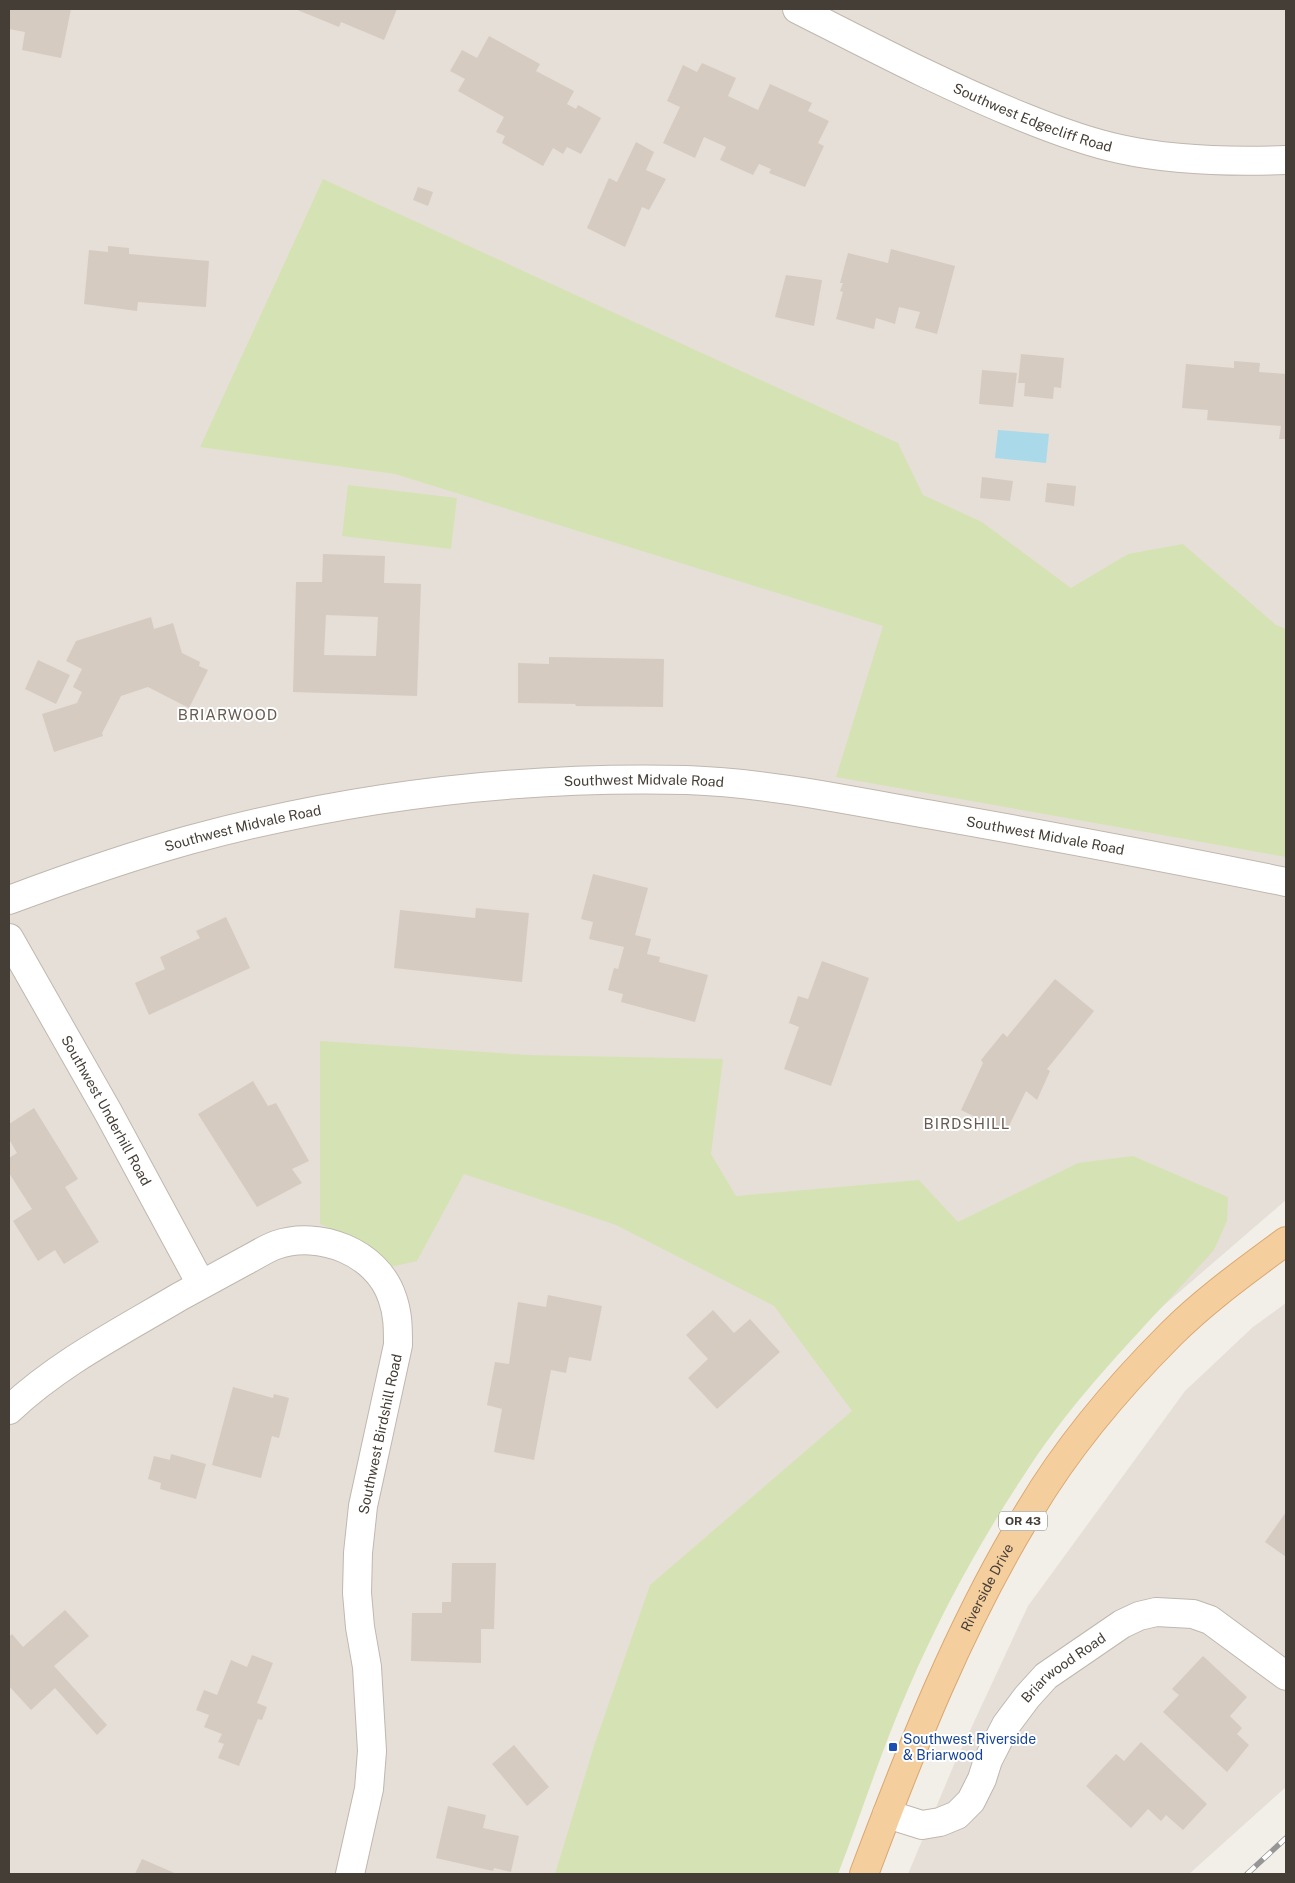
<svg xmlns="http://www.w3.org/2000/svg" width="1295" height="1883" font-family="'Public Sans',sans-serif">
<rect width="100%" height="100%" fill="#f2eee8"/>
<!-- residential -->
<g fill="#e6dfd7">
<path d="M9 9H1286V1200L1148 1319 992 1499 825 1874H9Z"/>
<path d="M1286 1303V1787L1189 1874H908L953 1767 1028 1606 1185 1391 1253 1327Z"/>
</g>
<!-- green -->
<g fill="#d5e3b4">
<path d="M323 179 898 443 923 495 982 522 1071 588 1128 554 1183 544 1276 625 1286 629V857L836 777 883 626 395 474 200 447Z"/>
<path d="M348 485 457 498 451 549 342 536Z"/>
<path d="M320 1041 528 1055 723 1059 711 1154 736 1196 919 1180 958 1222 1078 1163 1133 1156 1228 1197 1227 1221 1214 1250C1151 1321 1080 1389 1028 1469 982 1538 942 1611 909 1687 882 1748 862 1812 838 1874H555L594 1746 650 1585 852 1411 774 1306 616 1225 464 1174 417 1261 386 1268 346 1235 320 1224Z"/>
</g>
<!-- water -->
<path fill="#aadaea" d="M998 430 1049 434 1046 463 995 458Z"/>
<!-- building -->
<g fill="#d6cbc1" fill-rule="evenodd">
<path d="M9 9H71L61 58 22 50 25 32 9 29Z"/>
<path d="M295 9H397L384 40 341 22 339 27Z"/>
<path d="M489 36 540 64 536 71 574 91 567 104 576 109 578 105 601 118 581 154 567 147 563 154 553 148 543 166 502 143 505 136 496 132 504 117 458 91 465 79 450 71 462 50 477 58Z"/>
<path d="M702 63 736 78 728 96 758 110 770 84 812 103 808 111 829 121 818 143 824 146 805 187 769 173 771 169 759 164 753 175 720 160 726 147 704 137 695 158 663 143 680 107 667 101 683 65 697 72Z"/>
<path d="M636 142 654 152 646 170 666 179 649 210 642 207 625 247 587 228 609 178 617 182Z"/>
<path d="M418 187 433 192 428 206 413 200Z"/>
<path d="M108 246 129 248V254L209 261 206 307 138 302 137 311 84 304 89 250 108 252Z"/>
<path d="M891 249 955 266 937 334 915 328 920 312 899 307 895 324 876 318 874 329 836 319 843 292 840 291 843 283H840L848 253 888 263Z"/>
<path d="M786 275 822 280 814 326 775 317Z"/>
<path d="M1021 354 1064 358 1061 388 1054 387 1053 399 1024 396 1025 383H1018Z"/>
<path d="M1234 361 1260 363 1259 372 1286 374V439H1279L1281 426 1207 420 1208 410 1182 408 1186 364 1234 368Z"/>
<path d="M982 370 1017 373 1013 407 979 404Z"/>
<path d="M982 477 1013 481 1010 501 980 498Z"/>
<path d="M1047 483 1076 486 1074 506 1045 502Z"/>
<path d="M323 554 385 556 384 583 421 584 417 696 293 692 296 582H322ZM326 615 378 617 376 656 324 655Z"/>
<path d="M151 617 154 629 173 623 182 653 200 662 199 666 208 670 189 708 148 687 121 696 102 733 103 736 54 752 42 714 77 703 82 692 73 687 82 669 66 661 76 641Z"/>
<path d="M549 657 664 659 663 707 576 706 575 704 518 703V663L549 664Z"/>
<path d="M38 660 70 675 56 704 25 689Z"/>
<path d="M593 874 648 888 635 935 651 939 647 954 660 957 659 962 708 975 695 1022 621 1002 623 994 608 990 614 968 618 969 624 947 589 939 593 922 581 919Z"/>
<path d="M476 908 529 913 522 982 394 968 400 910 475 918Z"/>
<path d="M226 917 250 968 149 1015 135 983 165 969 160 957 200 938 196 931Z"/>
<path d="M822 961 869 978 831 1086 784 1069 799 1027 789 1023 798 996 808 999Z"/>
<path d="M1055 979 1094 1011 1047 1069 1050 1071 1037 1100 1026 1091 1006 1132 961 1110 983 1063 981 1060 1003 1033 1007 1037Z"/>
<path d="M253 1081 268 1106 276 1103 309 1161 292 1169 302 1183 257 1207 198 1114Z"/>
<path d="M34 1108 78 1179 65 1187 99 1242 64 1264 55 1250 38 1261 13 1221 32 1209 9 1173V1158L17 1153 9 1139V1124Z"/>
<path d="M548 1295 602 1306 591 1361 569 1357 566 1373 551 1370 534 1460 494 1452 502 1409 487 1405 495 1362 509 1364 518 1302 546 1307Z"/>
<path d="M713 1310 734 1333 750 1319 780 1352 717 1409 688 1378 708 1359 686 1335Z"/>
<path d="M233 1387 273 1398 274 1394 289 1398 279 1438 272 1436 261 1478 212 1465Z"/>
<path d="M171 1454 206 1464 196 1499 160 1489 161 1483 148 1479 154 1456 170 1460Z"/>
<path d="M1286 1512V1557L1265 1542Z"/>
<path d="M452 1563H496L494 1629H481V1663L411 1661 412 1613H442V1602H451Z"/>
<path d="M65 1610 89 1636 54 1666 107 1725 97 1735 55 1688 31 1710 9 1686V1637L12 1634 23 1647Z"/>
<path d="M252 1655 273 1663 257 1703 267 1707 262 1720 258 1719 239 1766 218 1758 224 1744 218 1742 222 1734 204 1727 209 1715 196 1710 204 1690 217 1695 231 1660 247 1667Z"/>
<path d="M1203 1656 1247 1697 1230 1716 1242 1728 1237 1734 1249 1745 1227 1772 1163 1712 1179 1695 1172 1689Z"/>
<path d="M1141 1742 1207 1804 1183 1830 1166 1815 1161 1821 1148 1809 1131 1828 1086 1786 1116 1754 1124 1761Z"/>
<path d="M514 1745 549 1787 527 1806 492 1764Z"/>
<path d="M448 1806 486 1815 483 1828 519 1836 511 1872 494 1868 493 1871 436 1858Z"/>
<path d="M142 1859 177 1874H135Z"/>
</g>
<g fill="none" stroke-linecap="round" stroke-linejoin="round">
<defs>
<g id="street">
<path id="s1" d="M797 9C872 47 946 86 1023 117 1055 130 1087 142 1120 149 1174 161 1232 162 1286 160"/>
<path id="s2" d="M9 900C68 878 128 857 189 840 351 796 519 776 687 780 770 783 852 801 933 815 1051 836 1169 858 1286 882"/>
<path id="s3" d="M9 938 108 1112 201 1284"/>
<path d="M9 1410C59 1363 120 1332 179 1297 201 1285 223 1273 245 1261 255 1256 265 1249 276 1245 319 1230 377 1252 392 1297 398 1313 398 1328 398 1345L363 1506 358 1553 357 1593 360 1627 367 1667 372 1751 369 1789 350 1874"/>
<path id="s4" d="M887 1814 922 1825 940 1822 957 1815 971 1801 982 1779 988 1760 1006 1725 1027 1697 1046 1676 1122 1624 1139 1616 1156 1612 1193 1614 1210 1620 1286 1676"/>
</g>
<g id="primary">
<path id="s5" d="M864 1874C911 1749 960 1624 1030 1510 1068 1446 1119 1386 1171 1334 1206 1299 1247 1270 1286 1241"/>
</g>
</defs>
<!-- street casing -->
<use href="#street" stroke="#c0b7ae" stroke-width="30"/>
<!-- primary casing -->
<use href="#primary" stroke="#d9a870" stroke-width="30"/>
<!-- street -->
<use href="#street" stroke="#fff" stroke-width="28"/>
<!-- primary -->
<use href="#primary" stroke="#f5ce9e" stroke-width="28"/>
<defs>
<path id="rail" d="M1247 1874 1286 1838"/>
</defs>
<!-- rail casing -->
<use href="#rail" stroke="#969696" stroke-width="5.5"/>
<!-- rail -->
<use href="#rail" stroke="#fff" stroke-width="4" stroke-dasharray="11" stroke-linecap="butt"/>
</g>
<!-- markers -->
<rect fill="#1a4fb4" stroke="#fff" stroke-width="2" x="888" y="1742" width="10" height="10" rx="2.5"/>
<g text-anchor="middle" dominant-baseline="central" stroke-width="4" stroke-linejoin="round" paint-order="stroke">
<!-- shield labels -->
<rect fill="#fff" stroke="#7d7873" stroke-width="1" x="999" y="1511.5" width="48" height="19" rx="4"/>
<g font-size="12" font-weight="bold" fill="#453e37">
<text x="1023" y="1521">OR 43</text>
</g>
<!-- street labels -->
<g font-size="14" fill="#453e37" stroke="#fff">
<text stroke="none"><textPath href="#s1" startOffset="260">Southwest Edgecliff Road</textPath></text>
<text stroke="none"><textPath href="#s2" startOffset="650">Southwest Midvale Road</textPath></text>
<text stroke="none"><textPath href="#s2" startOffset="245">Southwest Midvale Road</textPath></text>
<text stroke="none"><textPath href="#s2" startOffset="1056">Southwest Midvale Road</textPath></text>
<text stroke="none"><textPath href="#s3" startOffset="198">Southwest Underhill Road</textPath></text>
<text transform="translate(380 1434) rotate(-78)">Southwest Birdshill Road</text>
<text stroke="none"><textPath href="#s5" startOffset="312">Riverside Drive</textPath></text>
<text stroke="none"><textPath href="#s4" startOffset="259">Briarwood Road</textPath></text>
</g>
<!-- transit labels -->
<g font-size="14" fill="#164399" stroke="#fff" text-anchor="start">
<text x="903" y="1739">Southwest Riverside<tspan x="903" dy="16">&amp; Briarwood</tspan></text>
</g>
<!-- neighbourhood labels -->
<g font-size="15" letter-spacing="1" fill="#675a50" stroke="#fff">
<text x="228" y="714">BRIARWOOD</text>
<text x="967" y="1123">BIRDSHILL</text>
</g>
</g>
<!-- border -->
<rect width="1295" height="1883" fill="none" stroke="#453e37" stroke-width="20"/>
</svg>
